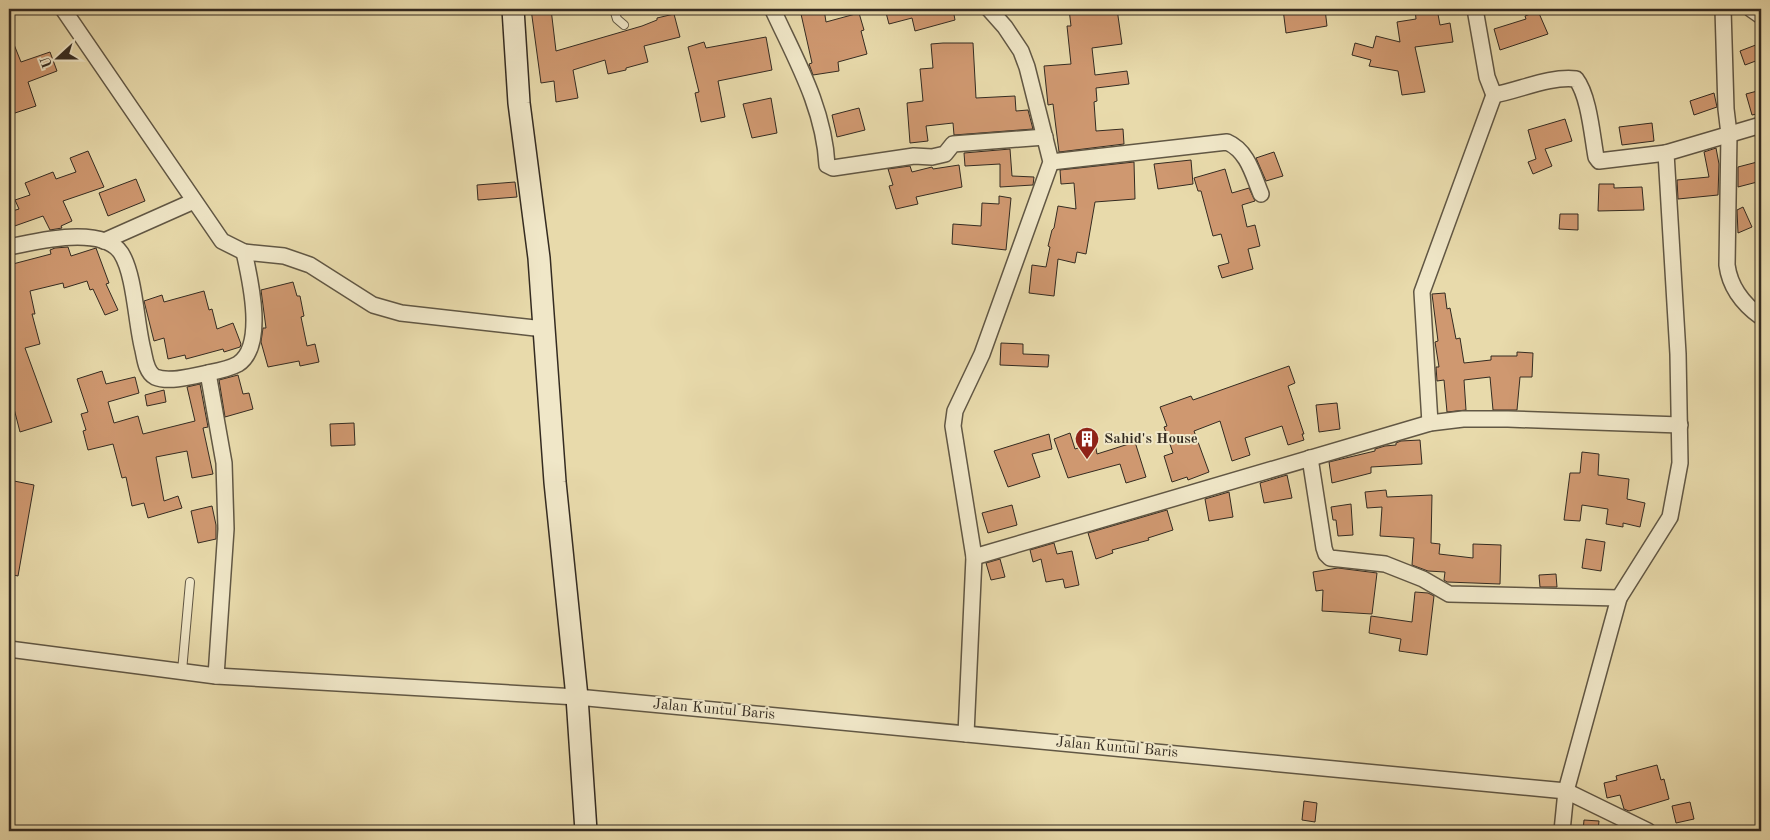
<svg xmlns="http://www.w3.org/2000/svg" width="1770" height="840" font-family="'Old Standard TT',serif">
<rect width="100%" height="100%" fill="#e8daab"/>
<filter id="stains"><feTurbulence type="fractalNoise" baseFrequency=".004" numOctaves="4"/><feColorMatrix values="0 0 0 0 .2 0 0 0 0 .09 0 0 0 0 .02 0 0 0 .5 -.17"/></filter>
<radialGradient id="worn" r=".72"><stop offset=".6" stop-color="#630" stop-opacity="0"/><stop offset="1" stop-color="#630" stop-opacity=".3"/></radialGradient>
<!-- building -->
<g fill="#cf9870" stroke="#342b21">
<path d="M531 9H551L556 51 642 26 657 20V18L674 14 680 37 644 46 648 62 626 68V70L608 74 605 60 573 70 578 98 556 102 554 81 541 83Z"/>
<path d="M824 9 826 22 859 13 864 30 861 31 867 54 838 62 839 71 813 75 809 64 812 63 801 14Z"/>
<path d="M885 9H953L955 20 915 31 912 18 889 24Z"/>
<path d="M1069 9H1117L1122 44 1092 48 1095 75 1127 71 1129 84 1096 88 1097 101 1094 102 1096 131 1123 129 1124 144 1059 152 1053 104 1048 105 1044 66 1071 64 1067 26H1071Z"/>
<path d="M1283 9H1325L1327 26 1286 33Z"/>
<path d="M1415 9H1437L1440 25 1450 23 1453 42 1415 47 1425 92 1402 95 1398 71 1369 66 1371 60 1352 55 1355 43 1373 48 1376 36 1400 42 1397 22 1416 19Z"/>
<path d="M1538 11 1548 34 1500 50 1494 29 1526 19 1525 16Z"/>
<path d="M9 32 21 62 50 52 57 71 28 82 36 106 9 115Z"/>
<path d="M766 37 772 70 718 81 725 117 701 122 695 93 699 92 688 47 704 42 706 48Z"/>
<path d="M943 43H973L976 98 1015 96 1016 111 1028 110 1033 129 954 135 953 123 926 126 928 141 910 143 907 103 923 101 920 69 933 68 931 44Z"/>
<path d="M1761 43V59L1745 65 1740 51Z"/>
<path d="M1761 90V113L1752 115 1746 94Z"/>
<path d="M1714 93 1717 107 1694 115 1690 101Z"/>
<path d="M771 98 777 133 752 138 743 104Z"/>
<path d="M859 108 865 130 837 137 832 115Z"/>
<path d="M1565 119 1572 141 1545 149 1552 166 1533 174 1528 162 1536 159 1528 130Z"/>
<path d="M1652 123 1654 141 1622 145 1619 127Z"/>
<path d="M1716 148 1719 164 1718 195 1678 199 1677 180 1709 177 1704 152Z"/>
<path d="M1010 149 1012 176 1034 177 1033 185 1000 187V164L965 166 964 153Z"/>
<path d="M88 151 104 187 63 201 72 221 61 226 62 228 50 230 43 216 9 228V212L19 209 15 200 30 195 25 183 53 172 56 179 76 172 70 158Z"/>
<path d="M1274 152 1283 176 1266 181 1256 158Z"/>
<path d="M1191 160 1193 184 1158 189 1154 164Z"/>
<path d="M1761 161V181L1738 187V167Z"/>
<path d="M1134 162 1135 199 1095 202 1086 254 1077 252 1075 263 1058 259 1054 296 1029 293 1032 265 1046 267 1050 247 1048 246 1052 230 1054 228 1058 206 1076 209 1074 183 1061 184 1060 170Z"/>
<path d="M959 165 962 187 916 197 918 204 896 209 889 186 893 185 888 169 910 166 912 172 932 167 933 169Z"/>
<path d="M1225 169 1232 193 1249 188 1255 201 1242 205 1247 227 1255 225 1260 246 1248 249 1253 269 1222 278 1218 266 1229 263 1221 234 1213 236 1201 191H1198L1194 178Z"/>
<path d="M136 179 145 201 108 216 99 193Z"/>
<path d="M515 182 517 197 478 200 477 185Z"/>
<path d="M1599 184H1614V188L1642 187 1644 210 1598 211Z"/>
<path d="M999 196 1011 198 1006 250 952 244 953 224 981 226 982 203 999 204Z"/>
<path d="M1743 207 1752 227 1738 233 1737 210Z"/>
<path d="M1560 214H1578V230L1559 229Z"/>
<path d="M68 247 71 256 96 248 109 283 106 284 118 310 105 315 93 289 90 290 87 281 64 288 63 283 30 291 35 314H32L40 344 25 348 52 422 20 432 11 397 9 398V354L14 353 9 332 12 329 9 317V265L51 254 50 250 55 248Z"/>
<path d="M293 282 297 296H300L304 316 301 317 307 346 315 344 319 362 300 366 299 361 268 367 261 342 263 328H266L261 290Z"/>
<path d="M204 291 209 310 212 309 217 329 233 323 241 344 240 347 224 352 223 349 186 359 185 355 168 359 164 338 154 341 144 301 162 295 164 302Z"/>
<path d="M1445 293 1447 309 1450 308 1456 339 1460 338 1464 363 1491 360V356H1517V352L1533 353 1532 377H1520L1517 410H1493L1490 377 1464 380 1466 410 1447 412 1444 380 1437 381 1436 367H1439L1435 342 1438 341 1432 294Z"/>
<path d="M1001 343 1023 344V354L1049 355 1048 367 1000 365Z"/>
<path d="M1289 366 1295 383 1288 386 1304 434H1302L1304 440 1288 445 1282 426 1245 438 1250 455 1232 461 1220 421 1194 431 1209 472 1188 480 1187 477 1172 482 1164 456 1173 453 1164 427 1167 426 1160 407 1191 396 1193 400Z"/>
<path d="M102 371 106 384 135 377 139 393 108 402 114 423 138 416 143 434 195 421 187 387 200 384 208 427 203 428 213 474 192 478 187 451 156 457 164 501 178 496 182 508 148 518 144 503 132 506 126 477 122 478 113 444 88 450 83 431 86 430 81 414 88 412 77 379Z"/>
<path d="M238 375 243 394 249 393 253 409 225 417 219 380Z"/>
<path d="M164 390 166 402 147 406 145 395Z"/>
<path d="M1337 403 1340 429 1319 432 1316 405Z"/>
<path d="M354 423 355 445 331 446 330 424Z"/>
<path d="M1070 433 1075 449 1095 443 1097 454 1135 442 1146 477 1126 483 1120 464 1068 478 1054 439Z"/>
<path d="M1049 434 1052 449 1032 454 1040 477 1008 487 994 451Z"/>
<path d="M1420 440 1422 464 1371 467V473L1332 483 1329 462 1375 451V449L1385 446 1396 445V443L1401 441Z"/>
<path d="M1582 452 1599 454 1598 475 1629 479 1627 499 1645 503 1640 527 1623 523V527L1606 524 1608 509 1582 505 1580 521 1564 520 1570 473H1580Z"/>
<path d="M1287 475 1292 498 1264 503 1260 483Z"/>
<path d="M9 480 34 485 18 576 9 574Z"/>
<path d="M1386 490 1387 497 1432 495 1431 543 1440 544 1439 554 1473 558V544L1501 545 1500 584 1447 582 1444 580 1445 572 1428 571 1412 565 1414 538 1380 536 1382 507 1367 508 1365 492Z"/>
<path d="M1229 492 1233 517 1209 521 1205 499Z"/>
<path d="M1351 504 1353 535 1338 536 1336 520H1333L1331 507Z"/>
<path d="M1012 505 1017 525 988 533 982 513Z"/>
<path d="M212 506 216 525V539L198 543 191 511Z"/>
<path d="M1167 510 1173 530 1148 538 1149 540 1112 550 1113 553 1096 559 1088 533Z"/>
<path d="M1586 539 1605 542 1601 571 1582 568Z"/>
<path d="M1054 543 1057 554 1072 551 1079 585 1065 588 1063 579 1046 582 1041 559 1033 562 1030 550Z"/>
<path d="M1000 559 1005 577 991 580 986 563Z"/>
<path d="M1338 568 1377 573 1372 614 1322 611 1323 590 1316 591 1313 572Z"/>
<path d="M1556 574 1557 587H1540L1539 575Z"/>
<path d="M1415 592 1428 593 1434 596 1427 655 1399 651 1401 639 1369 633 1371 616 1412 622Z"/>
<path d="M1657 765 1661 780 1664 779 1669 799 1629 811 1624 809 1620 795 1607 798 1604 783 1617 780 1616 776Z"/>
<path d="M1304 801 1317 803 1315 822 1302 820Z"/>
<path d="M1690 802 1694 819 1676 823 1672 806Z"/>
<path d="M1584 820 1599 821 1598 831H1583Z"/>
</g>
<g fill="none" stroke-linecap="round" stroke-linejoin="round">
<defs>
<g id="lane">
<path d="M614 9 617 19 624 25"/>
<path d="M182 671 190 582"/>
</g>
<g id="street">
<path d="M63 9 222 241 244 252 284 256 310 265 373 305 401 313 544 329"/>
<path d="M1475 9 1487 77 1494 95C1521 90 1549 76 1576 79 1589 96 1592 135 1596 157L1599 161 1666 153"/>
<path d="M1723 9 1726 109 1729 134 1727 265C1730 288 1743 304 1761 317"/>
<path d="M1751 9 1761 16"/>
<path d="M773 10C796 60 824 108 827 165L833 168 914 156 932 157 945 154 953 144 1045 137"/>
<path d="M1051 162 1227 142C1248 151 1253 175 1261 194"/>
<path d="M104 241 194 201"/>
<path d="M9 247C36 241 103 225 121 253 135 275 136 324 143 350 145 359 146 372 155 377 169 383 194 376 208 373L224 463 226 529 216 676"/>
<path d="M208 373C218 371 229 369 238 364 266 346 250 279 244 252"/>
<path d="M1430 423 1422 292 1494 95"/>
<path d="M1310 458 1324 548 1326 554 1330 558 1385 564 1423 579 1449 594 1619 598"/>
<path d="M974 557 1430 423 1463 419H1508L1680 425"/>
<path d="M9 649 216 676 577 697 1566 791 1648 831"/>
<path d="M966 734 974 557 953 426 955 411 982 354 1051 162 1027 67 1021 51 1005 27 989 9"/>
<path d="M1562 831 1566 791 1619 598 1670 517 1680 463 1678 354 1666 153 1761 125"/>
</g>
<path id="secondary" d="M513 9 519 103 539 258 555 482 577 697 586 831"/>
</defs>
<!-- lane casing -->
<use href="#lane" stroke="#615744" stroke-width="10"/>
<!-- street casing -->
<use href="#street" stroke="#615744" stroke-width="18"/>
<!-- secondary casing -->
<use href="#secondary" stroke="#342b21" stroke-width="24"/>
<!-- lane -->
<use href="#lane" stroke="#f0e7c8" stroke-width="8"/>
<!-- street -->
<use href="#street" stroke="#f0e7c8" stroke-width="15"/>
<!-- secondary -->
<use href="#secondary" stroke="#f0e7c8" stroke-width="21"/>
</g>
<!-- icons -->
<defs>
<symbol id="building-pin" viewBox="-11 -11 22 30"><path d="M0 17L-7.5 6A9.5 9.5 0 1 1 7.5 6Z" fill="#8f2418" stroke="#f0e7c8"/><path d="M-4-6H4V6H1V3H-1V6H-4ZM-2.5-4.3h1.7v1.8h-1.7ZM.8-4.3h1.7v1.8H.8ZM-2.5-1h1.7V.8h-1.7ZM.8-1h1.7V.8H.8Z" fill="#fff"/></symbol>
</defs>
<g fill-rule="evenodd">
<use href="#building-pin" x="1073" y="425" width="28" height="38"/>
</g>
<g text-anchor="middle" dominant-baseline="central" stroke-width="4" stroke-linejoin="round" paint-order="stroke">
<!-- poi labels -->
<g font-size="15" font-weight="bold" fill="#342b21" stroke="#f0e7c8" text-anchor="start">
<text x="1104" y="439">Sahid's House</text>
</g>
<!-- street labels -->
<g font-size="15" fill="#342b21" stroke="#f0e7c8">
<text transform="translate(714 710) rotate(5)">Jalan Kuntul Baris</text>
<text transform="translate(1117 748) rotate(5)">Jalan Kuntul Baris</text>
</g>
</g>
<!-- margin -->
<rect width="1770" height="840" fill="none" stroke="#e8daab" stroke-width="30"/>
<rect x="10" y="10" width="1750" height="820" fill="none" stroke="#342b21" stroke-width="2.5"/>
<rect x="15" y="15" width="1740" height="810" fill="none" stroke="#342b21"/>
<!-- north arrow -->
<g transform="translate(58 58) rotate(249)" stroke="#f0e7c8" stroke-width="4" paint-order="stroke">
<path d="M0-4L9 19L0 12L-9 19Z" fill="#342b21"/>
<text y="-8" font-size="14" font-weight="bold" text-anchor="middle" fill="#342b21">U</text>
</g>
<rect width="100%" height="100%" filter="url(#stains)"/>
<rect width="100%" height="100%" fill="url(#worn)"/>
</svg>
